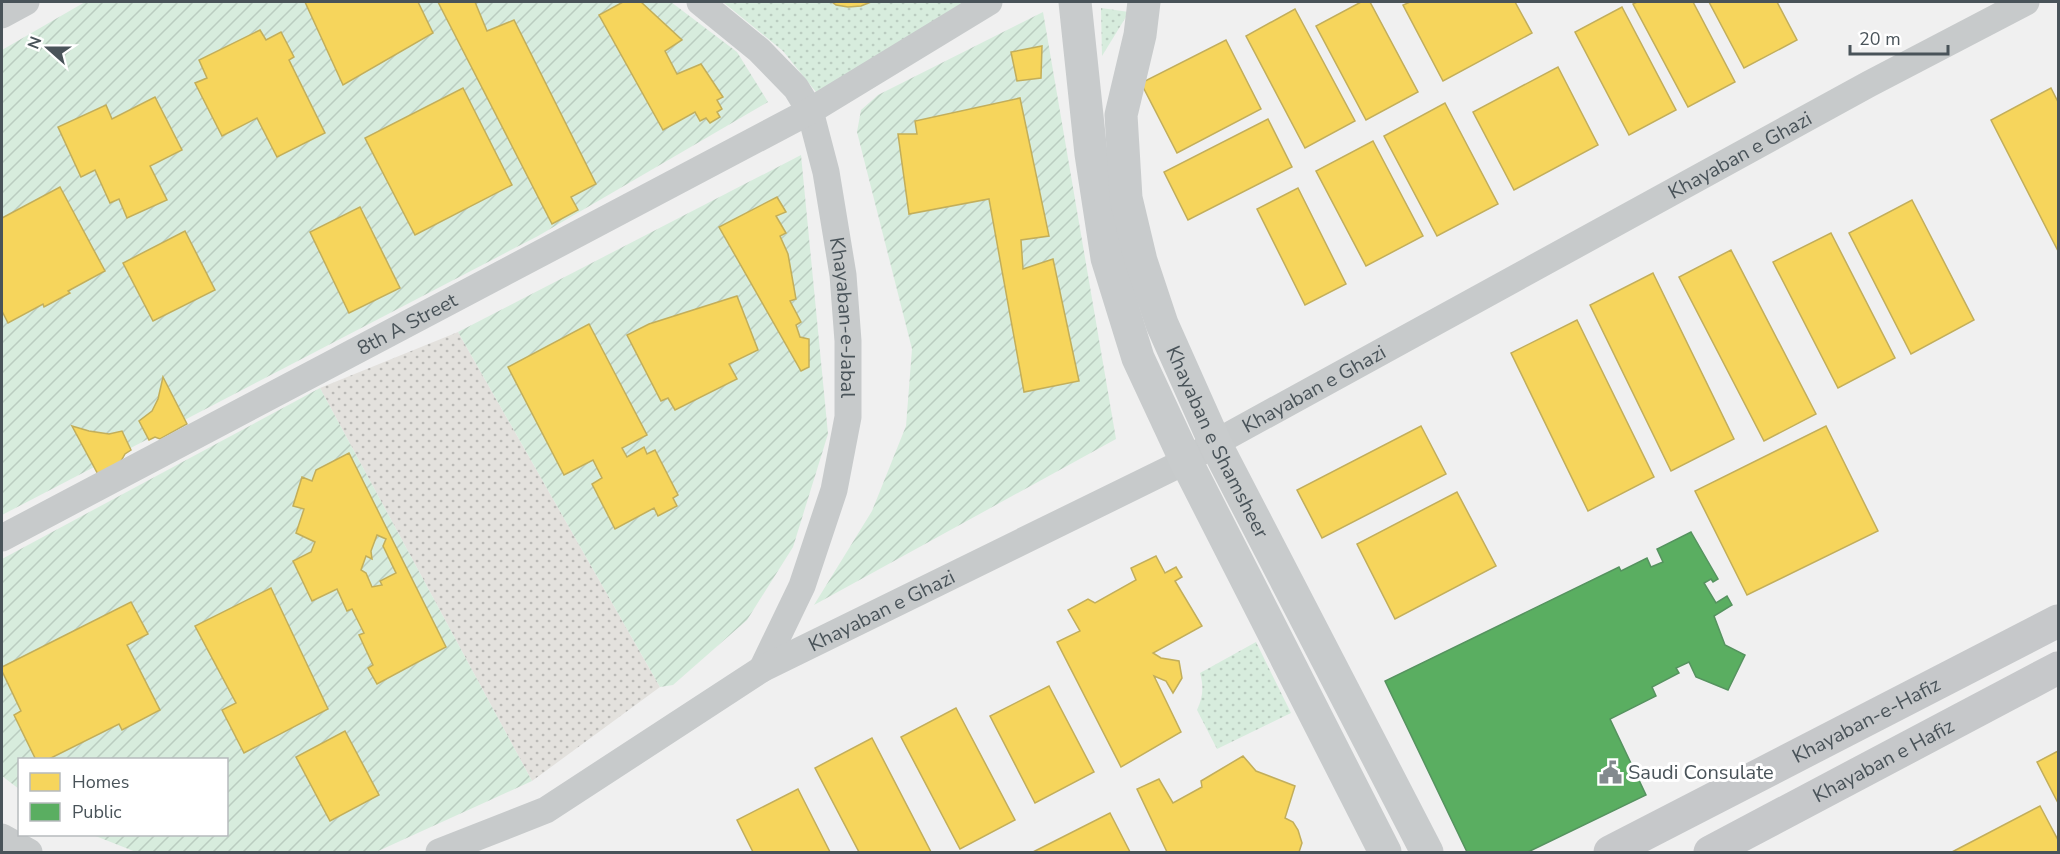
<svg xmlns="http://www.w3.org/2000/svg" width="2060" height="854" font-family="'Nunito Sans',sans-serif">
<defs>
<pattern id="grass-dots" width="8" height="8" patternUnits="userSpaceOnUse" patternTransform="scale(1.5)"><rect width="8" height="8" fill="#d7ecdd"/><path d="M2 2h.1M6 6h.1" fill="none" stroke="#baccc0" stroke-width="1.8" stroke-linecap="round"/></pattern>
<pattern id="sand-dots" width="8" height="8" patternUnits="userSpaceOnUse" patternTransform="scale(1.5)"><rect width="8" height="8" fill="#e3e1dd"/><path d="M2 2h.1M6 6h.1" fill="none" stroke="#bab9b6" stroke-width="1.8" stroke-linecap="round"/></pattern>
<pattern id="garden-furrows" width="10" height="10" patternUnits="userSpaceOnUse" patternTransform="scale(1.5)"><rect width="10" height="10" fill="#d7ecdd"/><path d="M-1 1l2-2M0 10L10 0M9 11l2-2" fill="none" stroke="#baccc0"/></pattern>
</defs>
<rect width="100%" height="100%" fill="#f0f0f0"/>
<!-- grass -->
<g fill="url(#grass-dots)">
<path d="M723 2H971L816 92 783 51Z"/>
<path d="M1101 8 1129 12 1102 56Z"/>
<path d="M1256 642 1291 713 1217 749 1197 710C1203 697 1204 687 1200 673Z"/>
</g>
<!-- sand -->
<path fill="url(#sand-dots)" d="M458 332 660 687 532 781 320 388Z"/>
<!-- garden -->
<g fill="url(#garden-furrows)">
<path d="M85 2H671L737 52 768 102 538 236 2 515V50Z"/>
<path d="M1043 12 1116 439 814 605 872 511 906 426 912 349 857 132 861 110 878 95Z"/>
<path d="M801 155 828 434 793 547 747 620 673 685 660 687 458 332Z"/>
<path d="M320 388 532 781 376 852H136L93 835 226 834V760H20L19 789 2 776V559Z"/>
</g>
<!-- homes -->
<g fill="#f6d55c" stroke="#c2ae5b" stroke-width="1.5" fill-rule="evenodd">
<path d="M305 2H418L433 33 343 85Z"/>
<path d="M438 2H475L487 31 514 20 596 184 571 197 578 210 552 224Z"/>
<path d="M623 2H641L682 40 665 51 677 74 701 64 723 97 717 100 722 109 717 112 720 117 710 123 706 118 700 121 695 112 663 130 599 15Z"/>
<path d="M832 2H871L861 6 848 7 836 5Z"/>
<path d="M1361 2H1370L1418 92 1366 120 1316 26Z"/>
<path d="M1410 2H1515L1532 33 1443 81 1403 5Z"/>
<path d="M1637 2H1693L1735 82 1688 107 1633 4Z"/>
<path d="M1709 2H1777L1797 40 1744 68Z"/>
<path d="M1622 7 1676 110 1629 135 1575 32Z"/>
<path d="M1295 9 1355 121 1305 148 1246 36Z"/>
<path d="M260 30 266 40 281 32 294 57 289 60 325 133 277 157 257 118 222 136 195 83 207 78 199 60Z"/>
<path d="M1226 40 1261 109 1177 153 1141 83Z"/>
<path d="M1042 46 1041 78 1017 81 1011 52Z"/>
<path d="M1558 67 1598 145 1514 190 1473 112Z"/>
<path d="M463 88 512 185 415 235 365 138Z"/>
<path d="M2051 88 2058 102V251L1991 120Z"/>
<path d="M155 97 182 150 150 166 167 200 127 218 119 199 110 203 95 170 81 177 58 127 106 105 112 119Z"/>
<path d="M1020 98 1049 236 1021 240 1023 269 1053 259 1079 381 1024 392 989 199 909 214 898 134H917L915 121Z"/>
<path d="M1445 103 1498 204 1437 236 1384 136Z"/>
<path d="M1268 119 1292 167 1188 220 1164 172Z"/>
<path d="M1373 141 1423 236 1366 266 1316 171Z"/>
<path d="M60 187 105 271 68 291 70 293 44 307 43 304 8 323 2 311V218Z"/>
<path d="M1298 188 1346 284 1305 305 1257 209Z"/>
<path d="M777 197 786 212 776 216 786 233 780 236 788 254 796 299 790 301 801 322 796 325 800 337 809 339V367L801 371 719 227Z"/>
<path d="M1912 200 1974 320 1911 354 1849 233Z"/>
<path d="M360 207 400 288 349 313 310 232Z"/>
<path d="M185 231 215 290 153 321 123 263Z"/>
<path d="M1831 233 1895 358 1838 388 1773 262Z"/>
<path d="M1731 250 1816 414 1764 441 1679 277Z"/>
<path d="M1653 273 1734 439 1671 471 1590 305Z"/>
<path d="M737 296 758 350 729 364 737 379 675 410 668 398 661 401 627 335 649 324Z"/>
<path d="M1577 320 1654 477 1588 511 1511 353Z"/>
<path d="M589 324 647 435 622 448 627 457 644 447 647 454 655 450 678 495 673 498 677 506 658 516 654 508 615 529 592 484 602 478 593 460 564 475 508 367Z"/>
<path d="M163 377 187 424 160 439 155 437 149 440 139 421 152 411 158 399Z"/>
<path d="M72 426 89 431 109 434 122 431 131 450 125 454 121 461 100 478Z"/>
<path d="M1421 426 1446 474 1322 538 1297 490Z"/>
<path d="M1826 426 1878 531 1747 595 1695 491Z"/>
<path d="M349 453 446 647 377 684 368 668 373 665 359 635 364 633 352 609 347 611 337 589 312 601 293 561 311 552 315 542 296 533 304 509 293 506 302 477 312 481 316 470ZM377 535 386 539 383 546 396 573 380 581 382 585 372 587 366 573 361 570 366 556 372 559 371 551Z"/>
<path d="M1457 492 1496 566 1395 619 1357 544Z"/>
<path d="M1156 556 1165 573 1176 567 1182 577 1175 581 1202 626 1153 653 1161 658 1179 661 1182 678 1173 693 1166 681 1154 676 1181 732 1121 767 1057 642 1080 631 1068 610 1088 599 1095 603 1136 580 1131 568Z"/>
<path d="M271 588 328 709 244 753 222 710 236 703 195 626Z"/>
<path d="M131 602 148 634 127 645 160 710 122 730 119 724 47 760H36L14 715 21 711 2 671V667Z"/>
<path d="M1049 686 1094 772 1035 803 990 716Z"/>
<path d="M956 708 1015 820 960 849 901 737Z"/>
<path d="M345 731 379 795 330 821 296 757Z"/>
<path d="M872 738 931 852H859L815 768Z"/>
<path d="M2058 751V803L2037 762Z"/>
<path d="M1243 756 1256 771 1295 786 1285 818 1293 822 1298 830 1302 843 1299 852H1167L1137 789 1159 779 1173 803 1202 787 1201 781Z"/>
<path d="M798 789 830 852H753L737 820Z"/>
<path d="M2040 806 2058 840V852H1952Z"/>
<path d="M1110 813 1130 852H1033Z"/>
</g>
<!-- public -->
<path fill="#5aae61" stroke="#55935f" stroke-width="1.5" d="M1691 532 1718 579 1713 582 1711 579 1704 583 1716 603 1727 596 1732 605 1714 616 1725 645 1745 655 1728 690 1696 677 1689 662 1676 668 1679 673 1652 687 1656 696 1610 719 1646 795 1528 852H1467L1385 681 1619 567 1621 571 1647 558 1651 567 1663 562 1657 549Z"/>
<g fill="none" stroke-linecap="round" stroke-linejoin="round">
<!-- minor -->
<g stroke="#c7cacb" stroke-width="27">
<path id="s1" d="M700 2 759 50 796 88 810 111 826 172 843 275 848 341V417L834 490 802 586 762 669"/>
<path d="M2 15 26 2"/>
<path id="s2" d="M2 538 810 111 989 2"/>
<path d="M2 837 29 852"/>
<path id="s3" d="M439 852 546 810 762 669 1186 461 1215 443 1869 84 2026 2"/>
</g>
<!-- secondary -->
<g stroke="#c8cbcc" stroke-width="33">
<path d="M1075 2 1091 154 1107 258 1138 358 1186 461 1385 852"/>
<path id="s4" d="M1144 2 1140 35 1121 115 1126 198 1141 261 1162 324 1215 443 1427 852"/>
</g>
<!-- primary -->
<g stroke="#c6c8ca" stroke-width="33">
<path id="s5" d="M1610 852 2058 621"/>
<path id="s6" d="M1710 852 2058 668"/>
</g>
</g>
<!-- icons -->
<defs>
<symbol id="civic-bare" viewBox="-9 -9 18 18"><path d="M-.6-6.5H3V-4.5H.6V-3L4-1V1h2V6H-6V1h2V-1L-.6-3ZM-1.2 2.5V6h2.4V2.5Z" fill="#838a8e" stroke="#fff" stroke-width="2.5" paint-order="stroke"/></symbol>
</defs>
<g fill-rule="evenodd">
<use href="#civic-bare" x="1594" y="756" width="33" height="33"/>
</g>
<g text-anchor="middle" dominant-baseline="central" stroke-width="6" stroke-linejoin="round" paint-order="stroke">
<!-- street labels -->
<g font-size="20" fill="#495359" stroke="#fff">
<text stroke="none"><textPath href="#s3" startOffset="1478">Khayaban e Ghazi</textPath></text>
<text stroke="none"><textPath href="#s1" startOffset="366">Khayaban-e-Jabal</textPath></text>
<text stroke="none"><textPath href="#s2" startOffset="458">8th A Street</textPath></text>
<text stroke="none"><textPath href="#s3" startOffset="992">Khayaban e Ghazi</textPath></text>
<text stroke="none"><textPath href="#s4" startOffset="460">Khayaban e Shamsheer</textPath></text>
<text stroke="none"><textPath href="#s3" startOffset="506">Khayaban e Ghazi</textPath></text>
<text stroke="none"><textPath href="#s5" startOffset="288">Khayaban-e-Hafiz</textPath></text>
<text stroke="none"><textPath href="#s6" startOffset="196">Khayaban e Hafiz</textPath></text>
</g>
<!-- poi labels -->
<g font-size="20" fill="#495359" stroke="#fff" text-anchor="start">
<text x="1628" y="772">Saudi Consulate</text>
</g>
</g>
<!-- border -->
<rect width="2060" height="854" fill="none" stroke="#495359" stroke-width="6"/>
<!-- legend -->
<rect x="18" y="758" width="210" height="78" fill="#ffffff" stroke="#b6babd" stroke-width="1.5"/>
<rect x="30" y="773" width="30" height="18" fill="#f6d55c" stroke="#b6babd" stroke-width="1.5"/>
<text x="72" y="788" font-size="18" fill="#495359">Homes</text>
<rect x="30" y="803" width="30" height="18" fill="#5aae61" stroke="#b6babd" stroke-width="1.5"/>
<text x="72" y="818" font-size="18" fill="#495359">Public</text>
<!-- north arrow -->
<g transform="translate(48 48) rotate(291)" stroke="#ffffff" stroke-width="4.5" paint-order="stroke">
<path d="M0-4.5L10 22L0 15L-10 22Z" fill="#495359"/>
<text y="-9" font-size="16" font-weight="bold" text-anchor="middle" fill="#495359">N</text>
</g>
<!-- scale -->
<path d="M1850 45v9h98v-9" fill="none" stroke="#495359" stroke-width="3"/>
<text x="1859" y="45" font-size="18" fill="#495359" stroke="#ffffff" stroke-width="4.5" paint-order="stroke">20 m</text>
</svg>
